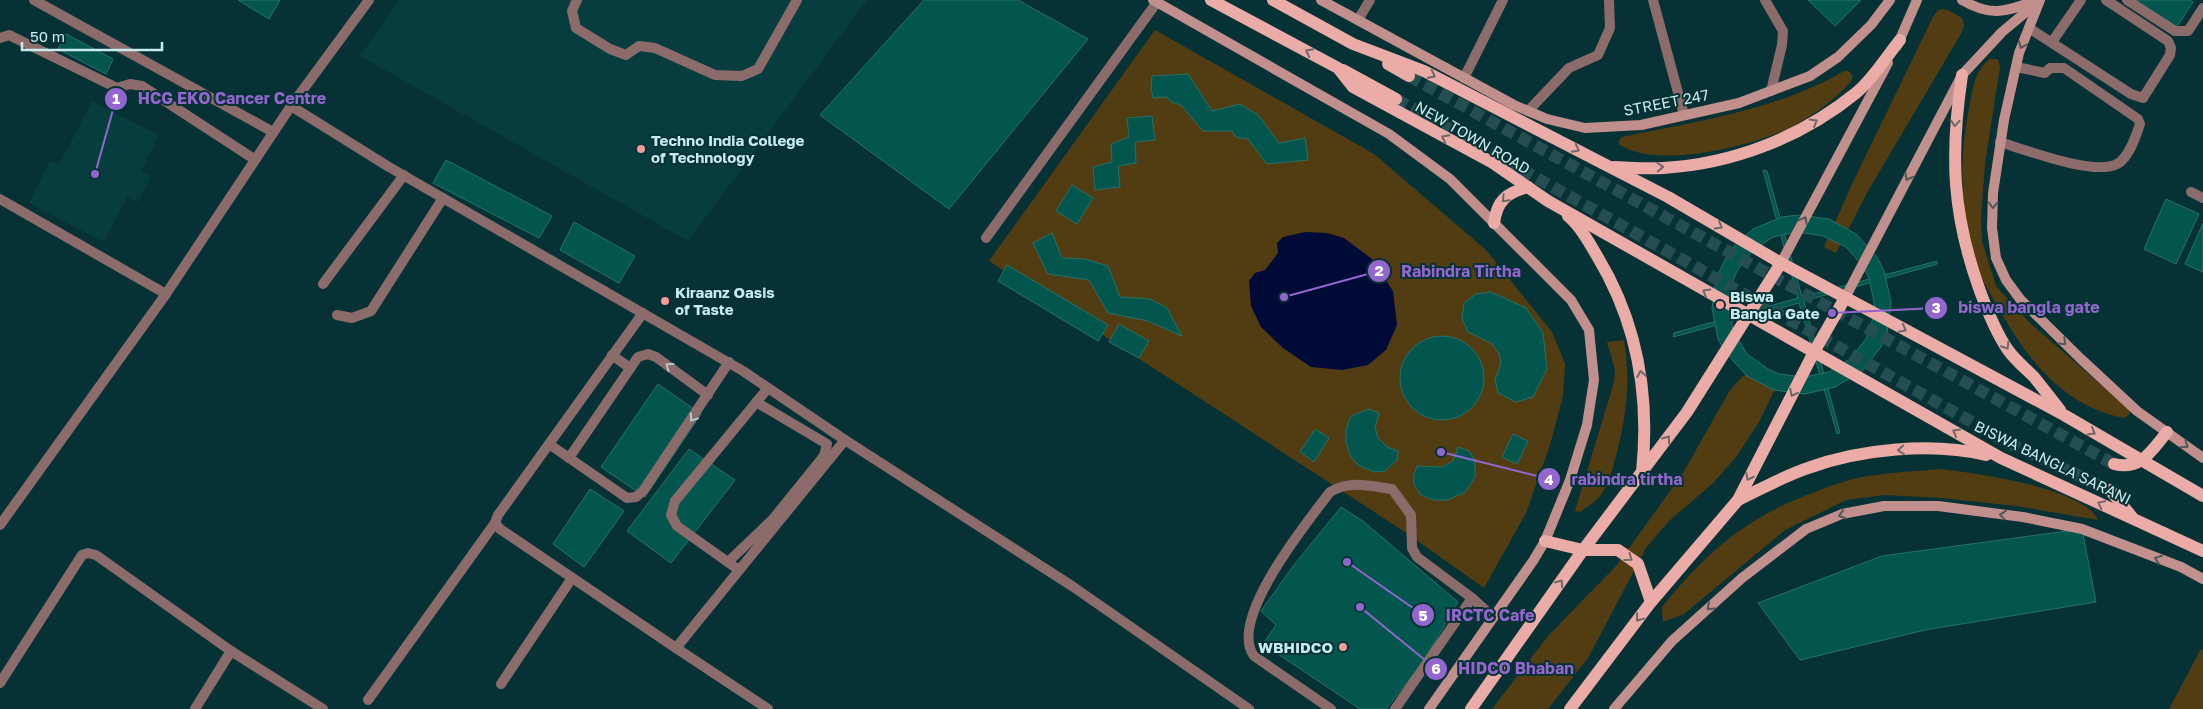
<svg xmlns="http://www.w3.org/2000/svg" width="2203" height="709" font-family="'Golos Text',sans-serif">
<rect width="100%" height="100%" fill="#073235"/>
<!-- built -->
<g fill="#083d40">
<path d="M399 0H867L688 241 360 56Z"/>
<path d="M92 101 159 135 141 171 151 176 138 202 127 197 104 242 29 203 50 161 59 165Z"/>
</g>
<!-- green -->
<g fill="#523d13">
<path d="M1942 9 1948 10 1962 18 1964 25 1962 32 1868 191 1836 253 1824 247 1853 182 1933 17 1938 10Z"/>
<path d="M1155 30 1374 154 1486 250 1552 332 1565 364 1563 396 1550 445 1526 513 1484 588 1405 532 989 261Z"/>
<path d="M1990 59H1998L2000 67 1985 164 1981 218 1982 241 1996 286 2030 323 2129 409 2130 414 2124 418C2066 407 2030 363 2002 314 1994 300 1985 286 1979 271 1961 222 1958 164 1968 114 1972 96 1973 70 1990 59Z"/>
<path d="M1844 71H1848L1852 74V80C1834 102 1804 122 1778 133 1741 148 1654 169 1619 144V140L1622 137C1694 122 1781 109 1844 71Z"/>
<path d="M1624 340C1631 382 1626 422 1614 463 1611 474 1608 486 1601 495 1596 502 1586 507 1580 512L1575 511 1614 382 1615 369 1607 342Z"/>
<path d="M1754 370 1774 385V391L1759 422 1736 457 1713 483 1669 521 1646 548 1588 658 1548 709H1492L1548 636 1617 565 1683 473 1730 390 1742 377Z"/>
<path d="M1941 469C1975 473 2084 488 2098 520L2016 506 1942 498 1885 495 1846 500 1785 530 1684 614 1663 622 1662 607C1706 553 1742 521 1807 495 1827 487 1848 479 1869 476 1893 472 1917 471 1941 469Z"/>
<path d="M2201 649 2203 650V709H2169Z"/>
</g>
<!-- water -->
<path fill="#000a37" d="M1305 232 1327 233 1344 238 1372 259 1393 291 1397 325 1386 350 1368 365 1342 370 1311 367 1283 348 1261 327 1251 306 1249 281 1255 273 1265 270 1278 253 1277 243 1283 237Z"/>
<!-- building -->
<g fill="#03564d" stroke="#277268" fill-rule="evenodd">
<path d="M238 0H280L269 19Z"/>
<path d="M924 0H1018L1088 39 949 209 820 115Z"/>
<path d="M1808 0H1861L1835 26Z"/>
<path d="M2133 0H2190L2193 2 2176 28Z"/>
<path d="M66 34 113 59 106 74 58 49Z"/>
<path d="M1188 74 1212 111 1240 104 1258 115 1279 143 1305 138 1308 160 1267 164 1248 139 1236 137 1232 131H1203L1181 105 1171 102 1167 97 1153 98 1151 89 1152 76Z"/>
<path d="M1152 116 1155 140 1135 142 1136 163 1118 166 1120 187 1095 190 1093 167 1112 162 1111 144 1129 137 1127 118Z"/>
<path d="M446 160 552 216 539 238 433 183Z"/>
<path d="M1763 170 1767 171 1802 297 1937 261V264L1934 265 1804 301 1840 433 1837 434 1836 430 1799 303 1673 337 1674 333 1798 298Z"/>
<path d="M1072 185 1093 198 1077 224 1056 211Z"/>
<path d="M2166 199 2199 214 2176 264 2144 249Z"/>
<path d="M1798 215 1829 219 1856 234 1877 257 1884 271 1891 302 1887 333 1881 347 1862 371 1835 387 1805 394 1774 390 1747 376 1726 353 1718 339 1712 308 1716 278 1730 250 1753 229 1782 217ZM1798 232 1823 236 1846 247 1863 266 1869 278 1874 302V315L1866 339 1850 359 1829 372 1804 377 1779 374 1768 369 1747 354 1734 332 1728 308 1732 283 1737 271 1752 251 1773 237Z"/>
<path d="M574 222 635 256 619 283 560 250Z"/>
<path d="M2203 223V272L2185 264Z"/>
<path d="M1052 233 1062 258 1085 259 1108 266 1120 297 1150 299 1167 308 1182 336 1148 321 1108 313 1089 280 1048 274 1033 243Z"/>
<path d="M1007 265 1108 325 1098 341 998 281Z"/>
<path d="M1491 292 1526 308 1543 333 1547 369 1533 397 1516 402 1498 393 1495 380 1501 364 1499 353 1491 343 1468 332 1462 319 1464 303 1476 294Z"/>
<path d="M1119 324 1149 341 1139 358 1109 342Z"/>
<circle cx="1442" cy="378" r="42"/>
<path d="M658 384 701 414 645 497 601 467Z"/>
<path d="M1369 409 1379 413 1375 427 1378 438 1387 447 1398 451 1397 460 1385 471 1374 472 1358 465 1350 455 1346 442V430L1351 416Z"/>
<path d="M1315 429 1329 438 1314 462 1300 452Z"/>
<path d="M1513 434 1528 441 1517 464 1502 457Z"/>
<path d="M1458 447 1469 451 1475 460V477L1465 492 1448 500H1434L1421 495 1414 484V475L1417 466 1442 467 1453 461Z"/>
<path d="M689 449 735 480 671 563 627 531Z"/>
<path d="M590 489 624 511 584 567 553 544Z"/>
<path d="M1341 507 1364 522 1458 602 1423 662 1386 709H1360L1263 644 1276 625 1261 611 1294 565Z"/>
<path d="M2082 529 2096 602 1925 630 1800 660 1758 603 1882 556Z"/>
</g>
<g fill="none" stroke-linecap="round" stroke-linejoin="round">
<!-- primary-tunnel -->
<g stroke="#244e51" stroke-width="12" stroke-dasharray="12 6" stroke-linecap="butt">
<path d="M1409 76 2114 464"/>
<path d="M1396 99 2011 444 2110 490"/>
</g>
<!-- lane -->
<g stroke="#8b6c6a" stroke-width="10">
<path d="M34 0 273 132"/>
<path d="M577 0 572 11 576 28 610 49 626 55 639 46 655 48 715 75 742 76 758 69 797 0"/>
<path d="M1653 0 1684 115"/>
<path d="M1765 0 1783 31 1782 45 1771 91"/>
<path d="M2127 0 2175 31H2188L2203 8"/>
<path d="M1358 20 1370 0"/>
<path d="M2029 28 2131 94 2143 98 2170 55 2171 48 2168 41 2106 0"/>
<path d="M0 38 9 35 117 88 130 84 142 86 254 159"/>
<path d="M2052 42 2081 0"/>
<path d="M1464 78 1503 0"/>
<path d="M1528 111 1569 68 1598 55 1610 28 1609 0"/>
<path d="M2000 142C2026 150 2094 176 2117 164 2129 158 2136 136 2140 124L2138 119 2064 68H2050L2045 73 2016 67"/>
<path d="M0 199 166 294"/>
<path d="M986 238 1157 2"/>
<path d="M323 284 404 175"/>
<path d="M337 315 352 318 371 311 443 198"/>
<path d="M612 355 630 368"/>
<path d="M549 444 627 498 636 497 643 491 729 362"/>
<path d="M569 458 638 357 648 354 656 357 708 395"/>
<path d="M728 562 773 519 824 456 827 444 756 402"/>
<path d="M739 570 677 526 671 515 675 501 768 388"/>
<path d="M0 683 82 555 88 553 96 555 231 651 323 709"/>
<path d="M501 684 572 578"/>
<path d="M195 709 231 651"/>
<path d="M1331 709 1254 656C1227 620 1308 521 1330 492 1350 480 1370 486 1392 489L1411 515 1412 548 1417 557 1472 598 1493 617"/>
<path d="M1395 709 1472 598"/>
</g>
<!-- street -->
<g stroke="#8b6c6a" stroke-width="10">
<path d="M291 106 389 167 743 371 845 440 1072 586 1249 709"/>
<path d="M2191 192 2203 198"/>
<path d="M643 313 498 515 495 523 500 529 676 648 845 440"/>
<path d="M0 525 166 294 291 106 369 0"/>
<path d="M676 648 768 709"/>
<path d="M368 700 495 523"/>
</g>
<!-- secondary -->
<g stroke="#c18f8c" stroke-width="10">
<path d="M1153 0 1389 134 1450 179 1571 300 1589 330 1594 380 1587 425 1570 480 1545 541 1533 561 1429 709"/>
<path d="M1321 0 1514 105 1547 119 1585 128 1641 125 1739 103 1810 76 1838 57 1871 25 1890 0"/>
<path d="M1962 0C1991 17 2004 12 2035 1"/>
<path d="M2040 0 2019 53 2004 120 1993 193 1992 228 1996 258 2006 280 2020 299 2081 359 2137 411 2203 458"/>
<path d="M1897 46 1917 0"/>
<path d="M1781 263 1888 63"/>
<path d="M1845 298 1962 75 2002 32 2039 1"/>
<path d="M1614 709 1672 641 1742 578 1806 529 1842 514 1884 506H1938L2023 517 2082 529 2181 567 2203 579"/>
</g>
<!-- primary -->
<g stroke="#ebaba7" stroke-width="12">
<path d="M1211 0 1338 68 1353 87 1493 163 1548 201 2001 458 2203 551"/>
<path d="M1273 0 1353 44 1424 71 1668 197 1781 263 2064 415 2203 496"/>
<path d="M1388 64 1409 76"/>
<path d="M1343 70 1396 99"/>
<path d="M1962 75C1950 155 1952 214 1980 291 1987 310 1996 333 2008 350 2015 360 2025 368 2034 377 2043 388 2051 399 2060 410"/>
<path d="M1614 167C1630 168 1647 169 1663 168 1733 164 1802 137 1856 93 1873 79 1886 57 1900 40"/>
<path d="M1568 216C1580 226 1589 242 1597 256 1637 322 1650 396 1642 472"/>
<path d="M1494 223C1497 200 1507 193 1528 187"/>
<path d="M2114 464C2141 471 2152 450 2167 432"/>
<path d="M2110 490 2132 517"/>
<path d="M1738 500C1761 489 1784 476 1808 468 1860 449 1932 442 1986 455"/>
<path d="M1545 541 1583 550H1618L1638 564 1651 602"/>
<path d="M1471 709 1583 550 1687 412 1781 263"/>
<path d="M1570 709 1651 602 1738 500 1814 352 1845 298"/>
</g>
</g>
<!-- one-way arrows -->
<defs><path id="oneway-chevron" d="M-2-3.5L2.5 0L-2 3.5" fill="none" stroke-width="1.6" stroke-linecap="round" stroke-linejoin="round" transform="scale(1.25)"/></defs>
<g stroke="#515758">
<use href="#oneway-chevron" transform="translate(2022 45) rotate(112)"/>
<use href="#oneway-chevron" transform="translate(1908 177) rotate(118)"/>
<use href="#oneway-chevron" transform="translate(1993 205) rotate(93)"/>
<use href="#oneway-chevron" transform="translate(1804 220) rotate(-62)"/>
<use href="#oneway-chevron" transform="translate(2063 342) rotate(44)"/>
<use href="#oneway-chevron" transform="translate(2185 445) rotate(35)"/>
<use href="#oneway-chevron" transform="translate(1842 515) rotate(163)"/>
<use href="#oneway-chevron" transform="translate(2003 515) rotate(-173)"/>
<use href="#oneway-chevron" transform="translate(2158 559) rotate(-159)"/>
<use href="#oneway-chevron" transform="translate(1710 607) rotate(137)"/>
</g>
<g stroke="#6e6868">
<use href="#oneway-chevron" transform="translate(1309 52) rotate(-152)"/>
<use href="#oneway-chevron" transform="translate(1432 75) rotate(27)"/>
<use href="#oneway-chevron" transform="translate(1814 122) rotate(-31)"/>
<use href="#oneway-chevron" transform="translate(1955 123) rotate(94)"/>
<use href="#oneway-chevron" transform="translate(1445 138) rotate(-152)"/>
<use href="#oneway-chevron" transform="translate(1576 149) rotate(27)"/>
<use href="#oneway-chevron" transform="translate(1660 167) rotate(-2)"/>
<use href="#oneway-chevron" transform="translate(1505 199) rotate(134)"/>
<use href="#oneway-chevron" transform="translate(1719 226) rotate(30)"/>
<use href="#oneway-chevron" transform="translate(1706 292) rotate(-150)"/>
<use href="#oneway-chevron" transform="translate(1903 329) rotate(28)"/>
<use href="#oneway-chevron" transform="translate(2006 346) rotate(58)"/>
<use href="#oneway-chevron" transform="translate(1641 374) rotate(-100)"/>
<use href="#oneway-chevron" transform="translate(1793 393) rotate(118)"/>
<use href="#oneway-chevron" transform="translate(1956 432) rotate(-150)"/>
<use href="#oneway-chevron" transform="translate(2092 432) rotate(30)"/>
<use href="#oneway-chevron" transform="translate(1667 439) rotate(-54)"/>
<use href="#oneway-chevron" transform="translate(1901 450) rotate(175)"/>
<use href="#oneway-chevron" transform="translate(1749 477) rotate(116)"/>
<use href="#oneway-chevron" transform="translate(2101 504) rotate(-154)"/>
<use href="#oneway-chevron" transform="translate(1629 558) rotate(36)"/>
<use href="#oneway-chevron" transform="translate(1560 583) rotate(-55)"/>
<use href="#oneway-chevron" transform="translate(1639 618) rotate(127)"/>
</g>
<g stroke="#b6c6c6">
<use href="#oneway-chevron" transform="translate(669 366) rotate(-144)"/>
<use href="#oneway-chevron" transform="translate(693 418) rotate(124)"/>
</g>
<!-- markers -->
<g fill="#f59b98" stroke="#073235" stroke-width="2">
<circle cx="641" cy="149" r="5"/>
<circle cx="665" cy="301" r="5"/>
<circle cx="1720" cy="305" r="5"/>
<circle cx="1343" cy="647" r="5"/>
</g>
<g text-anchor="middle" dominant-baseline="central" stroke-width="4" stroke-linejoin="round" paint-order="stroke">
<!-- street labels -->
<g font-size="15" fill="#c8ecee" stroke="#073235">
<text transform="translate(1666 102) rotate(-11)">STREET 247</text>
<text transform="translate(1473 137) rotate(30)">NEW TOWN ROAD</text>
<text transform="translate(2053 462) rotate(26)">BISWA BANGLA SARANI</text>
</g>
<!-- poi labels -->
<g font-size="15" font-weight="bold" fill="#c8ecee" stroke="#073235" text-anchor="start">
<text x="651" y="140">Techno India College<tspan x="651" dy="17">of Technology</tspan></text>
<text x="675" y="292">Kiraanz Oasis<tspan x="675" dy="17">of Taste</tspan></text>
<text x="1730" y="296">Biswa<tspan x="1730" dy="17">Bangla Gate</tspan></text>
<text x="1333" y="647" text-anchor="end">WBHIDCO</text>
</g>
</g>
<!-- callouts -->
<path fill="none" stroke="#9266cd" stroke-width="2" d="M95 174L116 99M1284 297L1379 271M1832 313L1936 308M1441 452L1549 479M1347 562L1423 615M1360 607L1436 669"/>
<g fill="#9266cd" stroke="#073235" stroke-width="2">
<circle cx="95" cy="174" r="5"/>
<circle cx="1284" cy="297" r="5"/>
<circle cx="1832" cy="313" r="5"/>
<circle cx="1441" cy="452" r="5"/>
<circle cx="1347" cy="562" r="5"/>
<circle cx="1360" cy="607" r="5"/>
<circle cx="116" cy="99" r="12"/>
<circle cx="1379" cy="271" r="12"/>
<circle cx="1936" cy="308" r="12"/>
<circle cx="1549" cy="479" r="12"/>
<circle cx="1423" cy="615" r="12"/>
<circle cx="1436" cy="669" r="12"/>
</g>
<g font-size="15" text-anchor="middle" font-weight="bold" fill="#fff">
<text x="116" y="104">1</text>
<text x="1379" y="276">2</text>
<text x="1936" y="313">3</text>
<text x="1549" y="485">4</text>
<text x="1423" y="621">5</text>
<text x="1436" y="674">6</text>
</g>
<g font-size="16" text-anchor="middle" font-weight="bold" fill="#9266cd" stroke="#073235" stroke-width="4" stroke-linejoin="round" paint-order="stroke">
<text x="232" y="104">HCG EKO Cancer Centre</text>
<text x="1461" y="277">Rabindra Tirtha</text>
<text x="2029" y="313">biswa bangla gate</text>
<text x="1627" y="485">rabindra tirtha</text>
<text x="1490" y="621">IRCTC Cafe</text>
<text x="1516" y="674">HIDCO Bhaban</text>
</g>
<!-- scale -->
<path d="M22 42v8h140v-8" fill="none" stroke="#c8ecee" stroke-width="2.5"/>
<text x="30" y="42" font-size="15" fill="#c8ecee" stroke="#073235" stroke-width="4" paint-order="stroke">50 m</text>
</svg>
